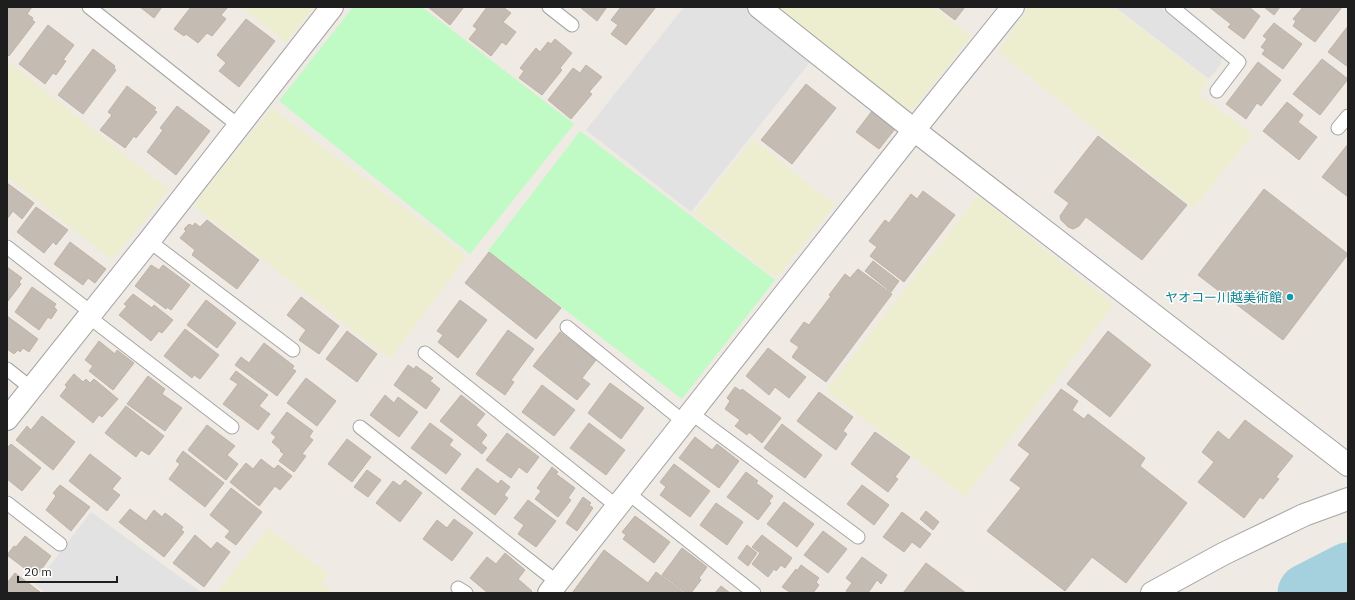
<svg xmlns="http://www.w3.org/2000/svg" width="1355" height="600" font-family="'IBM Plex Sans','Noto Sans JP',sans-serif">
<rect width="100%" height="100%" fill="#efebe4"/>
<!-- farmland -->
<g fill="#eceecf">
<path d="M240 7H314L286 42Z"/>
<path d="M775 7H934L971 36 914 108 907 110Z"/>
<path d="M1029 7H1113L1208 80 1198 94 1253 134 1194 208 998 52Z"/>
<path d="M7 61 169 190 112 260 7 177Z"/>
<path d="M272 108 467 256 390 359 193 205Z"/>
<path d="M753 139 835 205 776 278 693 214Z"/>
<path d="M978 196 1114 305 965 497 826 390Z"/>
<path d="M268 528 328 574 321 584 333 593H217Z"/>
</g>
<!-- park -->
<g fill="#c0fac4">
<path d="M353 7H422L574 124 470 254 279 101Z"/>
<path d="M580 131 775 280 682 399 488 251Z"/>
</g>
<!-- parking -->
<g fill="#e2e2e2">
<path d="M684 7H749L814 57 691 212 586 130Z"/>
<path d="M1115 7H1159L1222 56 1221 64 1209 79Z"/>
<path d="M91 512 202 593H46L35 585Z"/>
</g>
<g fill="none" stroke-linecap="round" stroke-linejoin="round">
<!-- river -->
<path stroke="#a4d1dd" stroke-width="59" d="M1307 593 1348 572"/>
</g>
<!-- building -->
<g fill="#c4bbb3" stroke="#c1b2a6">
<path d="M7 7H32L27 14 33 18 32 20 35 22 9 56 7 54Z"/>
<path d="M140 7H162L154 18Z"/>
<path d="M191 7H228L221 15 226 19 212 36 207 33 198 43 186 34 184 36 174 29Z"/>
<path d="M428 7H464L450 25Z"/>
<path d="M487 7H503L511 13 503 22 516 32 506 45 502 42 491 56 469 39 477 29 473 26Z"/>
<path d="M582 7H607L597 21 581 8Z"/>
<path d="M621 7H656L626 45 611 34 618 25 611 20Z"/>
<path d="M938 7H965L955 20Z"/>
<path d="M1209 7H1249L1260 16 1244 39 1228 27 1231 24Z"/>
<path d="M1264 7H1280L1274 15Z"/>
<path d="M1303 7H1342L1315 42 1293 26 1296 21 1293 19Z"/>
<path d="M246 19 275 41 239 87 219 71 226 63 217 55Z"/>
<path d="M1274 23 1302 44 1283 69 1262 54 1265 50 1261 47 1267 39 1263 36Z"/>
<path d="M48 25 74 45 63 60 66 61 56 75 53 73 45 84 19 64Z"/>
<path d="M1348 26V67L1328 52Z"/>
<path d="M555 39 572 53 560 68 562 70 542 95 519 78 524 71 520 68 536 48 540 52 548 42 551 44Z"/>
<path d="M93 49 115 66 114 68 116 70 83 114 58 95Z"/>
<path d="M1322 59 1348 79 1320 115 1293 94Z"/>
<path d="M1258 62 1281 80 1261 106 1257 103 1246 119 1226 104Z"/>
<path d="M586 65 602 77 589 92 592 94 571 119 548 100 573 68 580 73Z"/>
<path d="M806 84 836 108 792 164 761 140Z"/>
<path d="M127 86 156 108 154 110 157 112 136 138 134 136 125 148 100 130 112 115 108 112Z"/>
<path d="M1287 102 1303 115 1298 122 1317 137 1299 160 1263 131Z"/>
<path d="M177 106 210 131 176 175 147 152 163 130 160 128Z"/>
<path d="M872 111 895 129 879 149 856 132Z"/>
<path d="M1098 136 1187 205 1142 260 1086 217 1079 226 1073 229 1068 227 1061 220 1060 216 1069 203 1054 192Z"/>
<path d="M1348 144V197L1322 177Z"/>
<path d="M7 183 34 203 22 219 13 211 7 219Z"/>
<path d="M1264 189 1348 254 1283 340 1198 275Z"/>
<path d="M923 191 955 215 904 282 870 256 877 247 869 241 885 220 889 223 911 194 917 199Z"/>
<path d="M36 207 68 230 56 245 53 242 44 253 17 232Z"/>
<path d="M207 220 259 260 237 289 192 255 195 250 180 238 186 231 184 229 189 224 193 226 195 223 200 227Z"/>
<path d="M70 242 106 269 95 283 88 278 83 285 54 264Z"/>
<path d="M489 252 561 308 536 339 465 283Z"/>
<path d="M873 261 899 281 891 292 865 271Z"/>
<path d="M151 265 159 270 163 265 190 285 171 310 167 307 166 309 135 286Z"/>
<path d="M7 267 22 278 19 282 21 284 8 301Z"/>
<path d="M858 269 892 294 826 382 792 357 799 347 790 341 804 322 809 325 831 296 829 295 845 274 850 278Z"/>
<path d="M32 287 56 304 54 307 57 310 51 319 48 317 39 330 15 312Z"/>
<path d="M133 294 152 308 154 305 173 320 162 333 159 331 151 341 119 315 127 306 124 304Z"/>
<path d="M301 297 339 326 319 354 299 340 306 330 287 315Z"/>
<path d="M206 300 236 323 217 348 187 325Z"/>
<path d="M460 300 487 320 458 358 438 342 443 335 437 331Z"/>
<path d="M7 316 38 339 29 352 23 348 20 352 18 350 14 354 7 349Z"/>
<path d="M185 329 219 355 200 379 194 375 192 378 164 356Z"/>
<path d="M508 330 534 349 511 380 514 382 505 395 476 374Z"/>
<path d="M347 331 377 354 357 382 326 359Z"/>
<path d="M1108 331 1151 365 1110 417 1067 384Z"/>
<path d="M560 332 596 360 582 378 590 384 577 400 533 366Z"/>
<path d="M99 341 115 354 117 350 134 363 113 390 89 371 93 366 85 360Z"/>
<path d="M264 343 294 366 292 369 296 371 277 396 235 365 241 357 249 363Z"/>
<path d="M768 348 806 377 789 398 775 387 769 395 746 376Z"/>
<path d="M408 365 414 369 416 366 433 378 430 381 440 389 426 409 394 385Z"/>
<path d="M236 371 268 395 259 406 270 414 258 430 223 404 238 384 230 379Z"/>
<path d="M74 374 83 382 86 379 90 383 94 379 118 399 102 417 99 415 93 423 60 396 67 387 65 385Z"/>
<path d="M148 376 165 389 162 394 182 408 165 431 127 404Z"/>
<path d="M306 378 336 401 317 426 287 403Z"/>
<path d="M610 383 644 408 621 439 588 413Z"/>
<path d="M542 385 575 410 554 436 522 412Z"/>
<path d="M735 387 741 391 742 389 781 418 762 443 749 432 747 435 735 426 740 420 725 409 730 401 727 398Z"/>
<path d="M1061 389 1078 401 1072 410 1084 419 1088 414 1145 458 1140 466 1187 503 1126 583 1092 557 1065 591 987 531 1021 488 1010 480 1030 454 1018 445Z"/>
<path d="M819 392 853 417 843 431 847 434 836 450 797 421Z"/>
<path d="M385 395 394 403 398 397 418 412 399 437 370 415Z"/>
<path d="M461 395 485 414 476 425 487 435 481 443 487 448 482 454 440 421Z"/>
<path d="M126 406 164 436 149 455 141 450 136 457 105 433Z"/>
<path d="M287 412 313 431 309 437 313 440 302 454 306 456 294 472 279 461 284 454 280 451 281 450 272 442 276 437 271 433Z"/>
<path d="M42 416 75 442 53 470 16 440 27 426 31 430Z"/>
<path d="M1245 420 1293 456 1276 477 1279 479 1263 499 1260 497 1244 518 1198 482 1214 462 1202 452 1218 431 1229 440Z"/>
<path d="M430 423 453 440 449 445 461 454 446 474 411 448Z"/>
<path d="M589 423 625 450 606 475 570 448Z"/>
<path d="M782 424 822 455 805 478 764 448Z"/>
<path d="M207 425 235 446 227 455 238 464 226 480 188 450Z"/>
<path d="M875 432 910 457 895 477 898 479 888 492 851 464Z"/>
<path d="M507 433 539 457 527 473 519 467 511 478 486 460Z"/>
<path d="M695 437 712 450 717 444 739 461 719 488 679 458Z"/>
<path d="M347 439 371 457 352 482 328 464Z"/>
<path d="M11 444 41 468 22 491 7 479V456L8 455 7 453V448Z"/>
<path d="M183 451 224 483 205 507 169 479 180 464 176 461Z"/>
<path d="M90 454 121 478 112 489 120 495 107 511 69 481Z"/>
<path d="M261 459 274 469 278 465 292 476 280 490 275 486 259 506 230 482 246 463 253 469Z"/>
<path d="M674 464 710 491 690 517 660 495 666 487 660 482Z"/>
<path d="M552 467 558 472 556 474 575 488 568 498 571 500 558 517 535 499 541 491 537 488Z"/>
<path d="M477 468 498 484 501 480 510 487 504 495 508 498 495 515 461 489Z"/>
<path d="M367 470 381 480 368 497 354 487Z"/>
<path d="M746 472 758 481 756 483 773 496 769 501 771 503 758 520 727 497Z"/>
<path d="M405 480 422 493 400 522 376 503 393 481 400 486Z"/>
<path d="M60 485 90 507 71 531 46 510 56 496 53 493Z"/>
<path d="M862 485 889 505 874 525 847 504Z"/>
<path d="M231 488 262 512 236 545 225 537 230 531 210 515Z"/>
<path d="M583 497 591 503 589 505 593 508 577 531 566 523Z"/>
<path d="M528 500 556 521 536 547 518 534 524 525 514 518Z"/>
<path d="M784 502 814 524 797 547 767 524Z"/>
<path d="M716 503 743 522 727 545 700 525Z"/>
<path d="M130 509 146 521 154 510 162 517 165 513 183 527 181 530 184 532 164 557 119 522Z"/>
<path d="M926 511 939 522 933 530 920 519Z"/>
<path d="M902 512 931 534 920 548 912 542 904 552 883 537Z"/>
<path d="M635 516 670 542 654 563 623 539 626 535 622 532Z"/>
<path d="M454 519 473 533 452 561 423 539 437 520 447 528Z"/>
<path d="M823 531 847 549 828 573 804 555Z"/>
<path d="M195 535 211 549 217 542 230 552 204 587 173 563Z"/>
<path d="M762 535 792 558 785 568 781 565 776 571 774 569 768 577 752 564 760 553 752 547Z"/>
<path d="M25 536 51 556 36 577 7 555 14 546 16 547Z"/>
<path d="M747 545 757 553 748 566 738 558Z"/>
<path d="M682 548 707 567 699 578 701 580 691 593H686L662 575Z"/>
<path d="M604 550 648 583 656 572 684 593H572Z"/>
<path d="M505 553 525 570 518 579 532 591 530 593H488L470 578 487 557 496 564Z"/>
<path d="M862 557 887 575 881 584 877 580 868 593H849L846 591 852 583 846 578Z"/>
<path d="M926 563 966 593H903Z"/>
<path d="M801 565 819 578 816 582 819 585 813 593H791L782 587 796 569 797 571Z"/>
<path d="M15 573 40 592 39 593H7V583Z"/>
<path d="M721 586 730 593H715Z"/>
</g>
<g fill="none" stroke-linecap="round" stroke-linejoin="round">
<defs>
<g id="service">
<path d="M89 7 239 126"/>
<path d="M549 7 572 25"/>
<path d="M1172 7 1239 62 1217 91"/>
<path d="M1338 128 1348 116"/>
<path d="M149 241 293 350"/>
<path d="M7 247 92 313"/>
<path d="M89 317 232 427"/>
<path d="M567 327 684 422"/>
<path d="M425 353 618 507"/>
<path d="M7 369 31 388"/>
<path d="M691 413 858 537"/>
<path d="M360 427 557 582"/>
<path d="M628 493 754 593"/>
<path d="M7 503 60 544"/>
<path d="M458 588 466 593"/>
</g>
<g id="minor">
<path d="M759 7 914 130 1348 465"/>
<path d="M7 419 149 241 332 7"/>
<path d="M549 593 914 130 1013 7"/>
<path d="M1152 593 1223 554 1304 515 1348 499"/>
</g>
</defs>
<!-- service casing -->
<use href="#service" stroke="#a5a5a5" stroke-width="15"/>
<!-- minor casing -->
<use href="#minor" stroke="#a5a5a5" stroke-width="24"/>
<!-- service -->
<use href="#service" stroke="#fff" stroke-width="13"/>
<!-- minor -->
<use href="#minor" stroke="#fff" stroke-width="22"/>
</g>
<!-- markers -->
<circle fill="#0f9aa8" stroke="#fff" stroke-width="1.5" cx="1290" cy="297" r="4"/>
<g text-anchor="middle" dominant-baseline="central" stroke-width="3" stroke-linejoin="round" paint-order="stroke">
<!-- culture labels -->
<g font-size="13" fill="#0d838f" stroke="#fff" text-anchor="end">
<text x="1282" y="297">ヤオコー川越美術館</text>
</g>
</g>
<!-- border -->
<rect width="1355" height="600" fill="none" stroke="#1e1e1e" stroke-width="16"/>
<!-- scale -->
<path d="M18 576v6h99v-6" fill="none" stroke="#1e1e1e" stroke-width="2"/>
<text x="24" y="576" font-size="12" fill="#1e1e1e" stroke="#ffffff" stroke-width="3" paint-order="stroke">20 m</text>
</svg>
